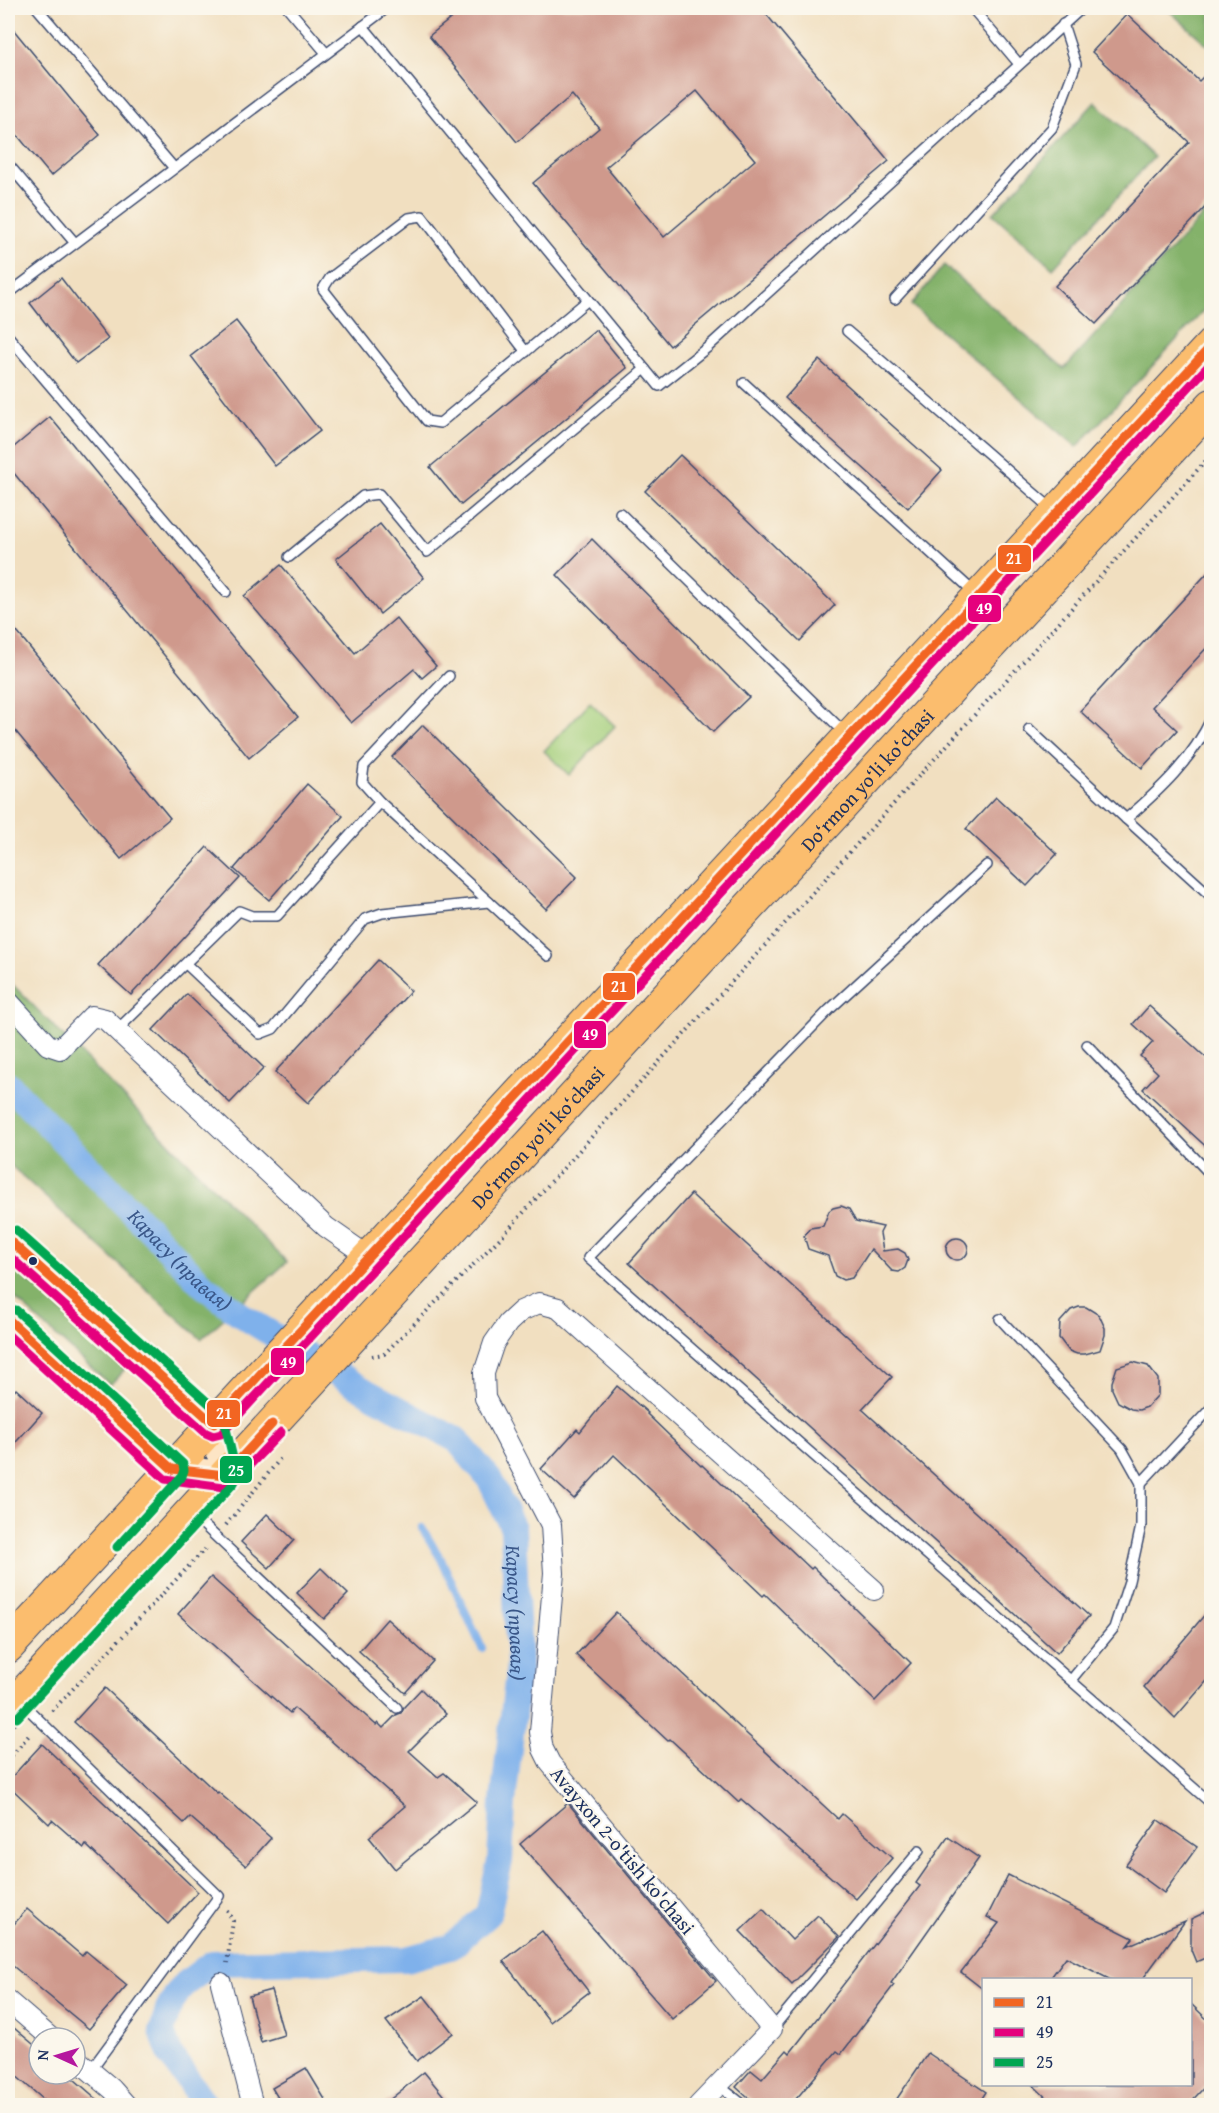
<svg xmlns="http://www.w3.org/2000/svg" width="1219" height="2113" font-family="'Gentium Book Plus',serif">
<rect width="100%" height="100%" fill="#fbf7ec"/>
<filter id="ink" filterUnits="userSpaceOnUse"><feTurbulence type="fractalNoise" baseFrequency=".0167" numOctaves="2"/><feDisplacementMap in="SourceGraphic" scale="12" xChannelSelector="R" yChannelSelector="G"/><feConvolveMatrix kernelMatrix="1 2 1 2 8 2 1 2 1" color-interpolation-filters="sRGB"/></filter>
<filter id="wash" filterUnits="userSpaceOnUse"><feTurbulence type="fractalNoise" baseFrequency=".008" numOctaves="4" result="noise"/><feDisplacementMap in="SourceGraphic" scale="24" xChannelSelector="R" yChannelSelector="G"/><feGaussianBlur stdDeviation="1.35" result="paint"/><feColorMatrix in="noise" values="0 0 0 0 0 0 0 0 0 0 0 0 0 0 0 0 0 1.4 0 .05"/><feComposite in="paint" operator="in"/></filter>
<g filter="url(#wash)">
<rect width="100%" height="100%" fill="#f1dfc0"/>
<!-- green -->
<path fill="#a5cf7b" stroke="#607f6c" stroke-width="1.5" d="M590 702 615 726 569 775 544 751Z"/>
<!-- forest -->
<g fill="#84b26b" stroke="#507064" stroke-width="1.5">
<path d="M1166 8H1211V48Z"/>
<path d="M1095 102 1154 157 1053 268 993 214Z"/>
<path d="M1211 206V303L1077 447 911 305 944 265 1064 369Z"/>
<path d="M8 980 287 1262 201 1339 8 1163Z"/>
<path d="M8 1262 125 1369 110 1385 8 1292Z"/>
</g>
<g fill="none" stroke-linecap="round" stroke-linejoin="round">
<!-- stream -->
<path stroke="#7fb1eb" stroke-width="8" d="M422 1528 441 1559 482 1648"/>
<!-- canal -->
<path stroke="#7fb1eb" stroke-width="26" id="s1" d="M8 1084 204 1286 244 1317 369 1393 457 1440 490 1480 513 1528 519 1664 503 1802 500 1861 488 1914 451 1947 406 1959 212 1963 181 1987 168 2009 162 2032 171 2056 206 2106"/>
</g>
<g id="blocks">
<!-- building -->
<g fill="#cf998c" fill-rule="evenodd">
<path d="M464 8H761L889 161 670 346 533 183 599 128 572 95 517 142 429 36ZM697 91 755 160 664 237 606 167Z"/>
<path d="M1127 14 1199 81 1212 68V200L1096 324 1055 286 1189 142 1092 52Z"/>
<path d="M8 23 100 135 51 176 8 124Z"/>
<path d="M61 278 108 339 76 363 30 303Z"/>
<path d="M236 321 320 431 275 466 191 356Z"/>
<path d="M596 330 627 368 461 505 430 467Z"/>
<path d="M819 360 942 470 908 508 785 398Z"/>
<path d="M50 417 298 717 249 758 8 466V452Z"/>
<path d="M680 455 835 605 800 641 645 491Z"/>
<path d="M380 524 424 578 380 614 336 559Z"/>
<path d="M592 539 749 697 713 732 557 575Z"/>
<path d="M281 565 355 653 396 618 436 666 422 678 414 669 351 723 244 596Z"/>
<path d="M1212 568V642L1152 707 1177 730 1142 768 1080 711Z"/>
<path d="M8 621 170 818 121 859 8 722Z"/>
<path d="M423 725 577 877 546 909 392 757Z"/>
<path d="M307 784 343 816 269 900 234 869Z"/>
<path d="M996 797 1057 854 1027 886 966 829Z"/>
<path d="M207 847 240 878 131 995 98 965Z"/>
<path d="M378 960 411 991 308 1103 275 1072Z"/>
<path d="M187 994 264 1068 230 1103 153 1030Z"/>
<path d="M1149 1006 1212 1063V1152L1143 1089 1158 1073 1140 1056 1153 1042 1133 1024Z"/>
<path d="M691 1194 892 1377 862 1409 1089 1616 1057 1653 629 1263Z"/>
<path d="M841 1206 849 1209 856 1221 883 1227 880 1233 883 1251 898 1249 905 1253 908 1260 905 1268 899 1272 892 1271 871 1249 852 1278 843 1280 835 1276 828 1256 808 1249 804 1236 810 1228 823 1226 829 1211 833 1208Z"/>
<circle cx="957" cy="1249" r="11"/>
<path d="M1079 1307H1086L1099 1315 1105 1328V1335L1100 1350 1085 1354H1077L1069 1351 1059 1338 1060 1322 1071 1310Z"/>
<path d="M1133 1362 1148 1366 1158 1379V1395L1147 1407 1139 1410 1131 1409 1118 1402 1112 1389V1382L1117 1367Z"/>
<path d="M617 1386 648 1413 647 1414 701 1466 702 1465 811 1569 813 1567 911 1663 875 1701 765 1594 763 1596 614 1455 574 1499 541 1469 577 1429 580 1432Z"/>
<path d="M16 1389 42 1413 8 1451V1398Z"/>
<path d="M267 1514 294 1540 269 1568 241 1542Z"/>
<path d="M321 1568 348 1594 324 1619 297 1593Z"/>
<path d="M211 1577 376 1725 378 1723 383 1728 396 1715 401 1713 404 1707 421 1689 446 1714 409 1751 438 1777 444 1773 477 1802 395 1869 369 1837 405 1806 294 1708 290 1713 178 1614Z"/>
<path d="M1212 1606V1675L1175 1718 1144 1687Z"/>
<path d="M616 1612 838 1819 842 1814 892 1858 856 1899 741 1799 738 1802 670 1739 668 1741 576 1655Z"/>
<path d="M387 1619 433 1661 405 1693 359 1651Z"/>
<path d="M105 1688 217 1793 218 1792 271 1838 246 1866 190 1817 184 1823 74 1722Z"/>
<path d="M42 1744 198 1892 168 1924 86 1845 84 1848 52 1820 49 1824 8 1785V1781Z"/>
<path d="M568 1803 716 1981 672 2019 520 1844Z"/>
<path d="M1158 1820 1197 1847 1164 1893 1126 1865Z"/>
<path d="M948 1837 979 1858 891 1983 894 1985 841 2054 837 2051 790 2106H757L736 2087 751 2070 762 2079 787 2050 790 2053 920 1886 916 1883Z"/>
<path d="M1008 1875 1133 1938 1127 1946 1185 1921 1142 1980H1111L1066 1957 1049 1980H984V1990L961 1972 999 1923 987 1917Z"/>
<path d="M27 1909 82 1956 86 1951 127 1985 89 2029 8 1962V1931Z"/>
<path d="M763 1909 792 1940 818 1915 839 1937 792 1984 740 1931Z"/>
<path d="M1212 1909V1955L1196 1962 1191 1950V1919Z"/>
<path d="M542 1931 589 1992 550 2022 503 1961Z"/>
<path d="M271 1990 284 2035 261 2042 249 1996Z"/>
<path d="M424 1996 453 2033 417 2061 386 2021Z"/>
<path d="M1191 2004 1212 2024V2079L1187 2106H1055L1033 2085H1191Z"/>
<path d="M8 2023 39 2049V2074H68L105 2106H51L8 2069Z"/>
<path d="M928 2053 986 2092 977 2106H892Z"/>
<path d="M306 2068 329 2106H283L272 2088Z"/>
<path d="M424 2072 452 2106H382Z"/>
</g>
</g>
</g>
<g filter="url(#ink)">
<use href="#blocks" fill-opacity="0" stroke="#3b496d" stroke-width="1.5"/>
<g fill="none" stroke-linecap="round" stroke-linejoin="round">
<defs>
<g id="lane">
<path d="M37 8 174 168"/>
<path d="M288 8 326 53"/>
<path d="M972 8 1019 64"/>
<path d="M363 26 659 386 708 347 1082 8"/>
<path d="M8 164 75 243"/>
<path d="M8 294 387 8"/>
<path d="M895 299 1052 128 1076 64 1063 24"/>
<path d="M847 331 1052 509"/>
<path d="M8 336 226 592"/>
<path d="M526 352 422 216 409 218 330 278 323 289 427 421 440 423 588 300"/>
<path d="M744 383 975 593"/>
<path d="M620 513 845 733"/>
<path d="M289 557 363 496 379 494 427 552 645 369"/>
<path d="M1212 717C1193 759 1160 790 1126 819L1212 897"/>
<path d="M1029 729 1126 819"/>
<path d="M380 802 362 782 364 766 449 676"/>
<path d="M987 865 829 1010 588 1258 1212 1804"/>
<path d="M186 964 260 1034 273 1029 365 919 382 913 489 902"/>
<path d="M117 1030 239 911 252 916H277L380 802 548 956"/>
<path d="M1087 1045 1212 1176"/>
<path d="M1000 1319 1122 1449 1141 1483V1526L1129 1581 1114 1628 1071 1680"/>
<path d="M1141 1483 1212 1407"/>
<path d="M194 1516 397 1708"/>
<path d="M22 1703 219 1896 90 2071"/>
<path d="M772 2029 919 1851"/>
<path d="M718 2085 745 2106"/>
</g>
<g id="street">
<path d="M8 1001 48 1045 60 1049 92 1016 105 1019 326 1227 369 1257"/>
<path d="M221 1983 253 2106"/>
<path d="M8 2001 51 2038"/>
<path d="M75 2058 112 2089 127 2106"/>
<path d="M698 2106 772 2029 550 1763 543 1749 540 1732 554 1573 551 1525 485 1398 484 1373 494 1343 508 1323 521 1311 539 1303 558 1308 874 1590"/>
</g>
<path id="secondary" d="M8 1239 214 1424 225 1475 172 1469 8 1319"/>
<g id="primary">
<path d="M8 1647 1212 344"/>
<path id="s2" d="M8 1710 1212 405"/>
</g>
</defs>
<!-- lane casing -->
<use href="#lane" stroke="#3b496d" stroke-width="12"/>
<!-- street casing -->
<use href="#street" stroke="#3b496d" stroke-width="22"/>
<!-- secondary casing -->
<use href="#secondary" stroke="#3b496d" stroke-width="30"/>
<!-- primary casing -->
<use href="#primary" stroke="#3b496d" stroke-width="34"/>
<!-- path -->
<g stroke="#3b496d" stroke-width="4" stroke-dasharray="1.5 4.5" stroke-linecap="butt">
<path d="M372 1356 384 1354 506 1232 667 1053 1212 454"/>
<path d="M226 1525 280 1459"/>
<path d="M52 1711 205 1549"/>
<path d="M8 1760 30 1734"/>
<path d="M227 1910 233 1921 227 1963"/>
</g>
<!-- lane -->
<use href="#lane" stroke="#fff" stroke-width="9"/>
<!-- street -->
<use href="#street" stroke="#fff" stroke-width="20"/>
<!-- secondary -->
<use href="#secondary" stroke="#fde5c5" stroke-width="27"/>
<!-- primary -->
<use href="#primary" stroke="#fbbd6e" stroke-width="32"/>
<defs>
<g id="bus-1">
<path d="M8 1239 214 1424 1212 345"/>
<path d="M8 1319 172 1469 225 1475 272 1424"/>
</g>
<g id="bus-2">
<path d="M8 1255 206 1433 213 1436 221 1434 1212 362"/>
<path d="M8 1335 165 1479 224 1487 230 1486 281 1432"/>
</g>
<g id="bus-3">
<path d="M16 1230 223 1416 237 1475 234 1483 17 1718"/>
<path d="M16 1310 183 1464 184 1470 182 1476 117 1547"/>
</g>
</defs>
<!-- bus-1 casing -->
<use href="#bus-1" stroke="#fbf7ec" stroke-width="14"/>
<!-- bus-2 casing -->
<use href="#bus-2" stroke="#fbf7ec" stroke-width="14"/>
<!-- bus-3 casing -->
<use href="#bus-3" stroke="#fbf7ec" stroke-width="14"/>
<!-- bus-1 -->
<use href="#bus-1" stroke="#f26522" stroke-width="9"/>
<!-- bus-2 -->
<use href="#bus-2" stroke="#e5007d" stroke-width="9"/>
<!-- bus-3 -->
<use href="#bus-3" stroke="#00a651" stroke-width="9"/>
</g>
</g>
<!-- markers -->
<circle fill="#1b2f5e" stroke="#fbf7ec" stroke-width="2" cx="33" cy="1261" r="5"/>
<g text-anchor="middle" dominant-baseline="central" stroke-width="4.5" stroke-linejoin="round" paint-order="stroke">
<!-- street labels -->
<g font-size="20" fill="#1b2f5e" stroke="#fbf7ec">
<text stroke="none"><textPath href="#s2" startOffset="1266">Do‘rmon yo‘li ko‘chasi</textPath></text>
<text stroke="none"><textPath href="#s2" startOffset="780">Do‘rmon yo‘li ko‘chasi</textPath></text>
<text transform="translate(623 1850) rotate(50)">Avayxon 2-o'tish ko'chasi</text>
</g>
<!-- water labels -->
<g font-size="21" font-style="italic" fill="#395688" stroke="#fbf7ec">
<text stroke="none"><textPath href="#s1" startOffset="246">Карасу (правая)</textPath></text>
<text stroke="none"><textPath href="#s1" startOffset="768">Карасу (правая)</textPath></text>
</g>
</g>
<g stroke="#fbf7ec" stroke-width="2">
<rect x="997" y="544" width="35" height="29" rx="6" fill="#f26522"/>
<rect x="967" y="594" width="35" height="29" rx="6" fill="#e5007d"/>
<rect x="602" y="972" width="34" height="29" rx="6" fill="#f26522"/>
<rect x="573" y="1020" width="34" height="29" rx="6" fill="#e5007d"/>
<rect x="270" y="1347" width="35" height="29" rx="6" fill="#e5007d"/>
<rect x="206" y="1399" width="35" height="29" rx="6" fill="#f26522"/>
<rect x="219" y="1455" width="34" height="29" rx="6" fill="#00a651"/>
</g>
<g font-size="16" text-anchor="middle" font-weight="bold" fill="#fff">
<text x="1014" y="564">21</text>
<text x="984" y="614">49</text>
<text x="619" y="992">21</text>
<text x="590" y="1040">49</text>
<text x="288" y="1368">49</text>
<text x="224" y="1419">21</text>
<text x="236" y="1476">25</text>
</g>
<!-- margin -->
<rect width="1219" height="2113" fill="none" stroke="#fbf7ec" stroke-width="30"/>
<!-- legend -->
<rect x="982" y="1978" width="210" height="108" fill="#fbf7ec" stroke="#a1a7b3" stroke-width="1.5"/>
<rect x="994" y="1998" width="30" height="9" fill="#f26522" stroke="#a1a7b3" stroke-width="1.5"/>
<text x="1036" y="2008" font-size="18" fill="#1b2f5e">21</text>
<rect x="994" y="2028" width="30" height="9" fill="#e5007d" stroke="#a1a7b3" stroke-width="1.5"/>
<text x="1036" y="2038" font-size="18" fill="#1b2f5e">49</text>
<rect x="994" y="2058" width="30" height="9" fill="#00a651" stroke="#a1a7b3" stroke-width="1.5"/>
<text x="1036" y="2068" font-size="18" fill="#1b2f5e">25</text>
<!-- north arrow -->
<g transform="translate(57 2056) rotate(274)"><circle r="28" fill="#fbf7ec" stroke="#a1a7b3" stroke-width="1.5"/>
<path d="M0-4.5L10 22L0 15L-10 22Z" fill="#b5179e"/>
<text y="-9" font-size="16" font-weight="bold" text-anchor="middle" fill="#1b2f5e">N</text>
</g>
</svg>
